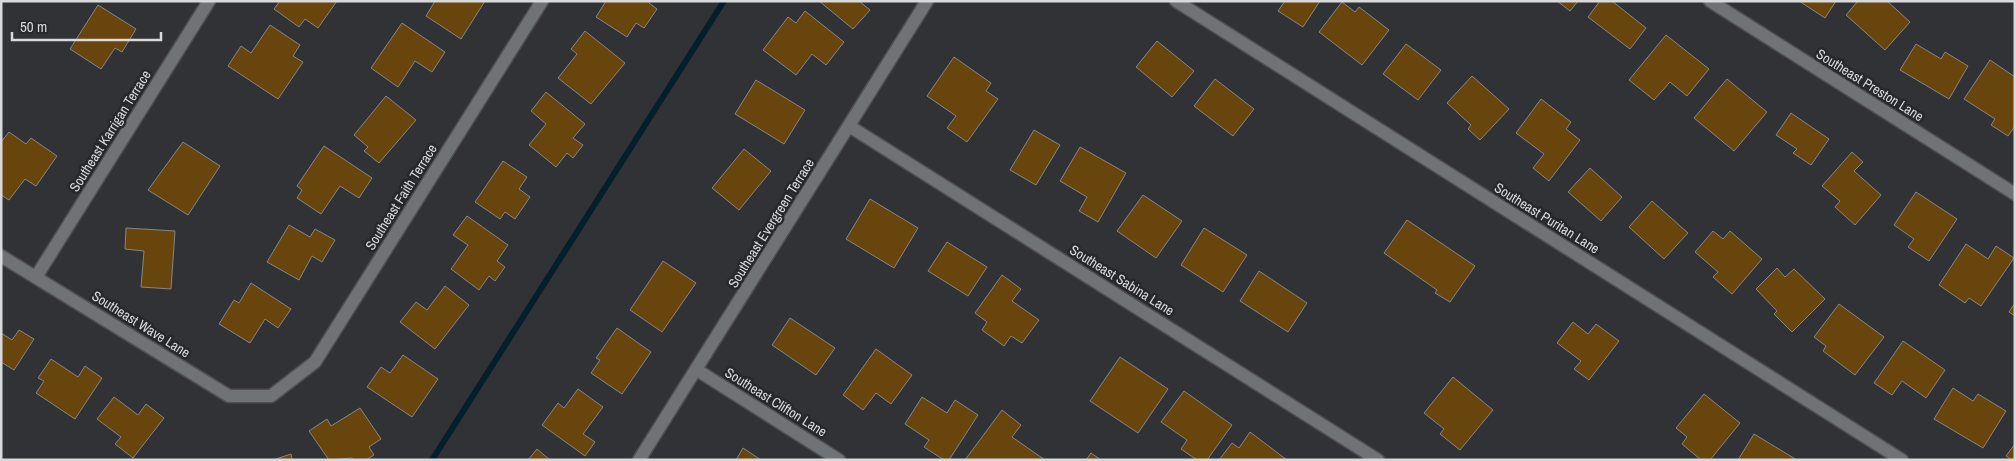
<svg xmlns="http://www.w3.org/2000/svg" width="2016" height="461" font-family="'Archivo Narrow',sans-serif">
<rect width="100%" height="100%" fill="#303235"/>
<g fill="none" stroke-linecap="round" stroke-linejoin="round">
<!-- stream -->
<path stroke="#021f2b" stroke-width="6" d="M432 460 724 1"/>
</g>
<!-- building -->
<g fill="#68450d" stroke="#888683">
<path d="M280 1H337L318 28 305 19 299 27 274 9Z"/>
<path d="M435 1H485L461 39 426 16Z"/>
<path d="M606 1H650L649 3 657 9 644 28 636 23 627 37 596 17Z"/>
<path d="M819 1H859L870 10 853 29Z"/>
<path d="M1285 1H1320L1303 27 1278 11Z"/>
<path d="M1557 1H1578L1570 11Z"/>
<path d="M1600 1H1612L1646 28 1630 49 1588 17Z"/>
<path d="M1799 1H1836L1825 18Z"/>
<path d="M1858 1H1887L1910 22 1885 50 1846 15Z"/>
<path d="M1342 2 1355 12 1359 7 1389 30 1362 65 1319 32Z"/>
<path d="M98 5 136 29 122 52 115 48 101 69 70 49Z"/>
<path d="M805 11 844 42 826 65 812 54 796 75 763 50 788 17 796 23Z"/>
<path d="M402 23 445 52 432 72 415 61 398 87 371 68Z"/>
<path d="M270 25 300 45 293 56 303 62 278 99 228 66 241 46 251 53Z"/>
<path d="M585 31 625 63 591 104 558 78 577 54 571 49Z"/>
<path d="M1666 35 1709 69 1687 96 1670 82 1654 100 1629 80Z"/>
<path d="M1157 41 1194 71 1172 97 1136 67Z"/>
<path d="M1406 44 1441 70 1418 100 1383 74Z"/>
<path d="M1916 44 1941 59 1945 52 1968 66 1949 99 1900 70Z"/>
<path d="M954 57 991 83 986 91 998 99 967 142 947 128 956 116 927 96Z"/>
<path d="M1990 60 2015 77V126L2008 136 1991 125 1995 119 1964 99Z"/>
<path d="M1472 76 1509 109 1480 140 1468 129 1471 125 1447 103Z"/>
<path d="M1215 79 1254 109 1233 136 1194 106Z"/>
<path d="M1727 79 1767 112 1734 151 1694 118Z"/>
<path d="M756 80 805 110 784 144 735 114Z"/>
<path d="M546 92 585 124 573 138 583 145 573 158 567 153 556 167 529 145 546 124 531 111Z"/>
<path d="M386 96 416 120 379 163 364 151 368 147 354 135Z"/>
<path d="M1541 99 1571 122 1566 129 1580 140 1549 181 1533 168 1544 154 1516 133Z"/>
<path d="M1791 113 1829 139 1811 165 1793 153 1797 149 1776 135Z"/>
<path d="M1034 130 1060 145 1036 185 1010 170Z"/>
<path d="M9 132 26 144 31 138 57 156 36 186 25 179 9 200 1 195V142Z"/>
<path d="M183 142 220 166 188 215 148 190Z"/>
<path d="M324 146 372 178 359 198 340 186 321 214 297 198 302 190 297 186Z"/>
<path d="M1080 147 1126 173 1098 222 1079 211 1087 197 1060 181Z"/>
<path d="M744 149 771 171 739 210 712 188Z"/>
<path d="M1852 152 1863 162 1854 171 1881 195 1855 225 1835 207 1840 201 1822 186Z"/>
<path d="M503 161 527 177 519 189 530 197 515 219 505 212 500 219 475 202Z"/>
<path d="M1590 168 1622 197 1601 221 1568 192Z"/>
<path d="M1916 192 1957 219 1929 261 1908 247 1914 239 1894 225Z"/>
<path d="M1143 195 1182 221 1156 258 1117 231Z"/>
<path d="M870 199 918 228 894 268 846 239Z"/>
<path d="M1652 201 1688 233 1664 259 1629 227Z"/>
<path d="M467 216 508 245 497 261 505 267 495 281 489 276 479 290 451 269 468 245 453 235Z"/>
<path d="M1407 220 1475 266 1450 302 1435 293 1437 290 1384 253Z"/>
<path d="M289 225 310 237 315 229 335 240 322 262 312 256 299 280 267 262Z"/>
<path d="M126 228 175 231 171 289 141 287 144 251 125 249Z"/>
<path d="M1204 228 1247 255 1223 292 1181 265Z"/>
<path d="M1713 231 1723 239 1730 231 1762 259 1732 294 1713 277 1718 272 1695 252Z"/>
<path d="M947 242 987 267 968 296 928 271Z"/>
<path d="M1966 244 1988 259 1996 246 2014 258 1981 306 1969 298 1965 303 1939 285Z"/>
<path d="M663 261 696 283 662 332 630 310Z"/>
<path d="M1777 268 1785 277 1794 269 1825 299 1792 332 1774 314 1777 311 1756 289Z"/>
<path d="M1259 271 1307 303 1288 332 1240 301Z"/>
<path d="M1002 275 1021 289 1012 301 1039 320 1022 343 1011 336 1004 346 982 330 987 322 975 313Z"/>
<path d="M251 283 291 309 278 328 265 319 250 343 219 324 234 300 239 303Z"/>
<path d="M445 286 469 305 435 349 400 322 416 302 427 310Z"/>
<path d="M2015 303V316L2009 312Z"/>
<path d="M1839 304 1884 337 1855 375 1823 351 1826 346 1814 337Z"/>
<path d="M790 318 835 348 816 375 772 345Z"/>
<path d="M1573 322 1588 334 1596 324 1619 341 1589 380 1574 369 1581 361 1557 343Z"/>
<path d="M617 328 651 352 622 394 591 373 600 360 596 358Z"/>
<path d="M19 330 34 339 14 370 1 362V333L12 340Z"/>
<path d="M1903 341 1945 370 1926 398 1902 381 1892 395 1874 383Z"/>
<path d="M876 349 912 375 891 404 876 393 863 410 843 395Z"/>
<path d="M403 355 438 379 412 417 367 387 381 367 390 373Z"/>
<path d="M1120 357 1168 389 1138 433 1090 401Z"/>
<path d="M51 359 78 377 85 366 102 378 75 419 36 393 44 381 38 378Z"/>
<path d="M1453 377 1493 410 1460 450 1440 434 1444 429 1424 413Z"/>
<path d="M1953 388 1973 401 1978 394 2006 411 1983 448 1934 419Z"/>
<path d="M578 389 603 407 583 434 595 442 585 456 542 425 558 403 564 408Z"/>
<path d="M1184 391 1232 425 1207 460H1197L1181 449 1187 440 1161 422Z"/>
<path d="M1704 394 1740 423 1710 460H1701L1682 444 1687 437 1676 428Z"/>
<path d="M114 397 138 415 146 404 164 418 133 458 115 444 121 437 97 419Z"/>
<path d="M922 397 947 413 955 400 978 415 949 460H944L924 447 929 440 905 424Z"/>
<path d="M360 408 381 439 369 447 374 455 366 460H353L352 458 329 460 309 431 327 419 331 426Z"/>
<path d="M1002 410 1021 425 1012 437 1045 460H965Z"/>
<path d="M1250 432 1287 460H1219L1232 443 1239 448Z"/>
<path d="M1754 434 1797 460H1738Z"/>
<path d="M2015 444V460H2012L2006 456Z"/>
<path d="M743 448 761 460H736Z"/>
<path d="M537 449 550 460H528Z"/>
<path d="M1091 453 1101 460H1086Z"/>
<path d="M291 454 292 460H273Z"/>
</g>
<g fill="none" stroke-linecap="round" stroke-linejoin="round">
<defs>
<g id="minor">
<path d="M1176 1 1902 460"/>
<path d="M1710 1 2015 194"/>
<path d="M849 126 1378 460"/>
<path d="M1 256 229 396H271L315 362 542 1"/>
<path d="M36 277 209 1"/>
<path d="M697 370 839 460"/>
<path d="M639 460 927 1"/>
</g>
</defs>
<!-- minor casing -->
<use href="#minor" stroke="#4d4f51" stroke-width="15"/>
<!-- minor -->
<use href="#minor" stroke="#707376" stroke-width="12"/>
</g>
<g text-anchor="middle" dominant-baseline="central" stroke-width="5" stroke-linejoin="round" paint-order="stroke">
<!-- street labels -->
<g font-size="14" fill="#d7d9db" stroke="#26282b">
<text transform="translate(1870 85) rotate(32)">Southeast Preston Lane</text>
<text transform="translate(110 131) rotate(-58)">Southeast Karrigan Terrace</text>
<text transform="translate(401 197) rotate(-58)">Southeast Faith Terrace</text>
<text transform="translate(1547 218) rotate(32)">Southeast Puritan Lane</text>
<text transform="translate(771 223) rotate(-58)">Southeast Evergreen Terrace</text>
<text transform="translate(1122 280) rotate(32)">Southeast Sabina Lane</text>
<text transform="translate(141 324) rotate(32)">Southeast Wave Lane</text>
<text transform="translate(776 402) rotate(32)">Southeast Clifton Lane</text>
</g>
</g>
<!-- border -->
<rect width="2016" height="461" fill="none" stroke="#d7d9db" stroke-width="5"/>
<!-- scale -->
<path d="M12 32v8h149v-8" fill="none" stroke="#d7d9db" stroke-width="2.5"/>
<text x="20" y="32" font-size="15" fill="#d7d9db" stroke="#26282b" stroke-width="4" paint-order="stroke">50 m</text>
</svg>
